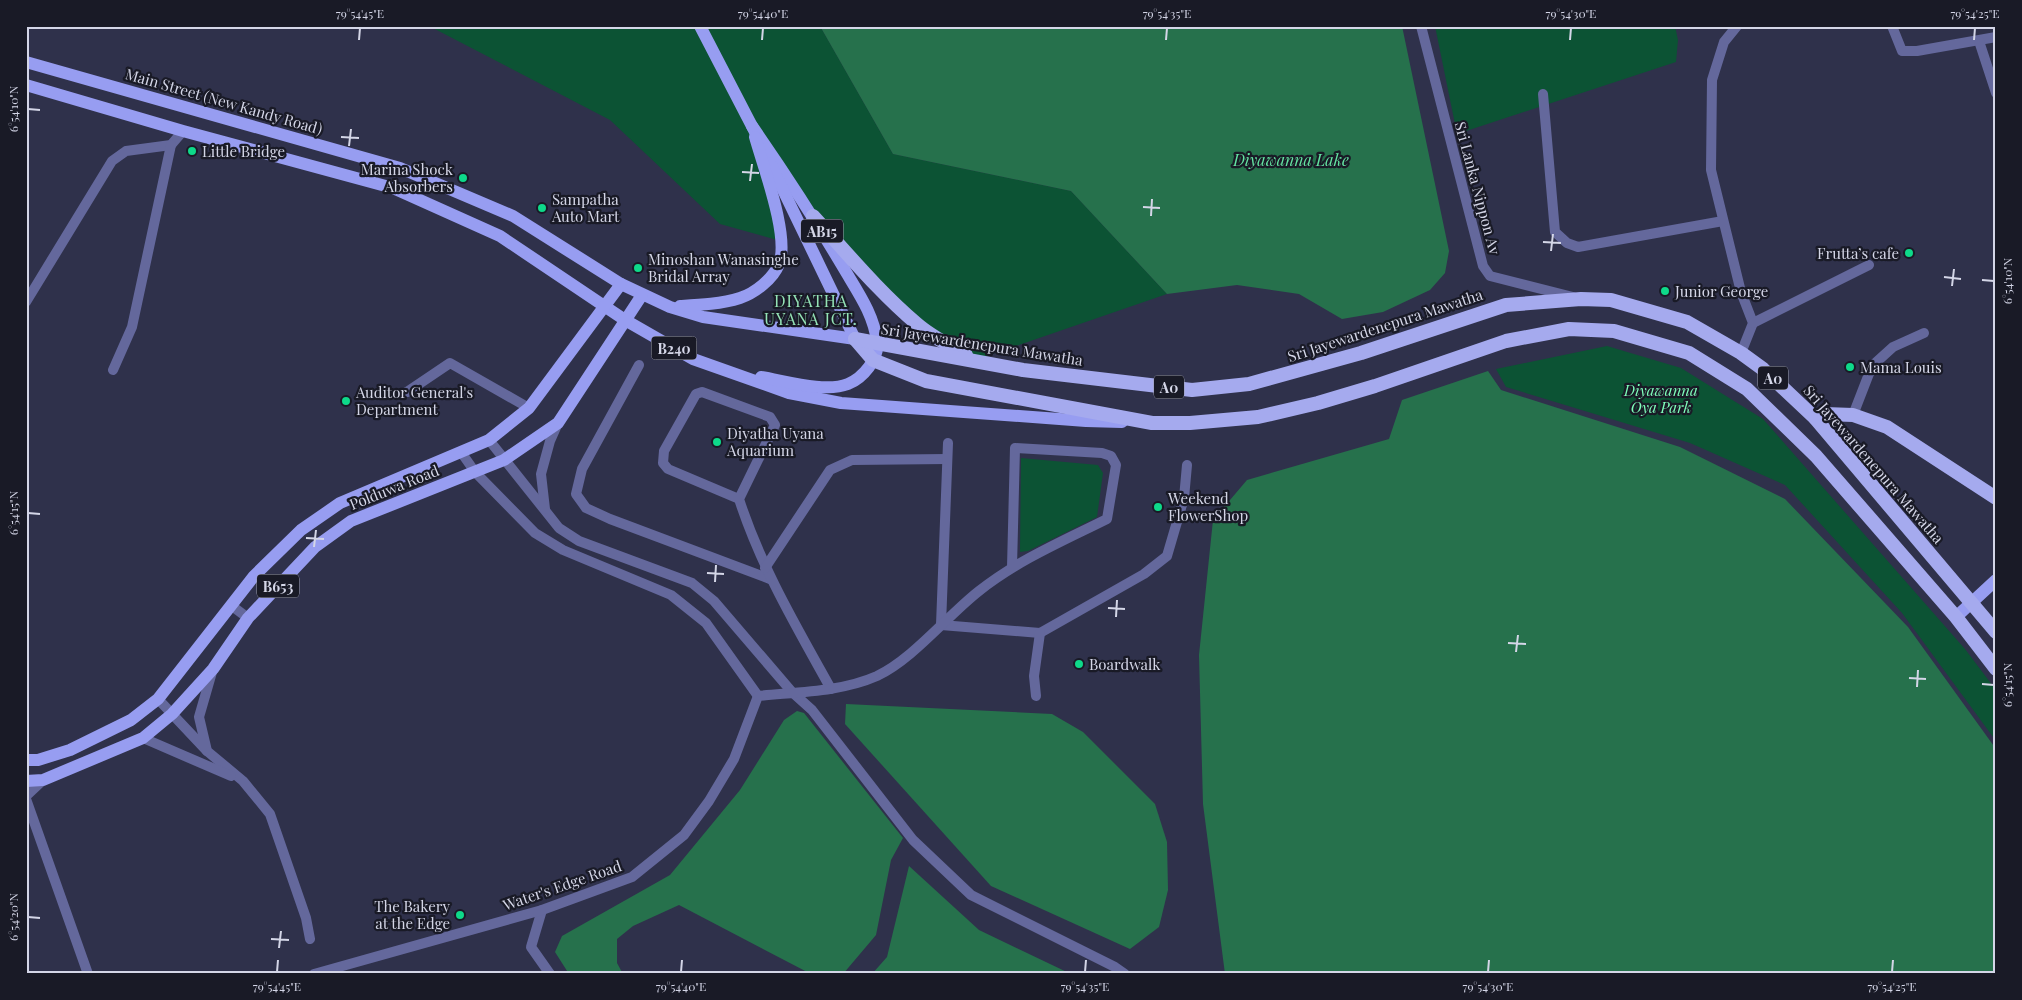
<svg xmlns="http://www.w3.org/2000/svg" width="2022" height="1000" font-family="'Playfair Display',serif">
<rect width="100%" height="100%" fill="#2f314b"/>
<!-- green -->
<g fill="#0c5334">
<path d="M429 26H820L893 154 1071 191 1167 294 975 360 931 335 813 216 753 127 781 241 720 224 610 120Z"/>
<path d="M1435 26H1675L1678 40 1676 62 1457 134Z"/>
<path d="M1607 346 1681 368 1763 419 1965 649 1996 690V741L1902 613 1785 485 1690 443 1506 387 1496 369Z"/>
<path d="M1021 458 1098 465 1103 473 1097 517 1028 551 1020 552Z"/>
</g>
<!-- water -->
<g fill="#26714c">
<path d="M820 26H1402L1449 251 1445 273 1430 290 1383 312 1342 319 1299 294 1237 285 1167 294 1071 191 893 154Z"/>
<path d="M1488 371 1501 390 1680 447 1785 499 1908 627 1996 749V974H1225L1203 804 1199 655 1213 520 1247 480 1389 439 1402 400Z"/>
<path d="M846 704 1052 714 1083 732 1155 804 1167 842 1168 890 1159 927 1130 949 991 886 845 724Z"/>
<path d="M797 711 804 713 903 838 891 860 876 935 843 974H811L679 905 633 926 617 939V963L623 974H569L555 952 562 936 670 875 740 790 784 720Z"/>
<path d="M909 866 979 930 1071 974H872L887 957Z"/>
</g>
<g fill="none" stroke-linecap="round" stroke-linejoin="round">
<!-- service -->
<g stroke="#64689c" stroke-width="10">
<path d="M1543 94 1555 232 1567 243 1578 247 1723 221"/>
<path d="M639 365 582 469 576 494 586 508 610 519 770 579"/>
<path d="M407 392 450 363 529 408"/>
<path d="M489 440 559 528 579 541 692 583 714 601 792 692 812 710 913 840 971 895 1115 967 1125 974"/>
<path d="M461 452 475 472 535 533 563 550 671 595 706 623 758 696"/>
<path d="M739 499 668 469 663 463 664 451 696 394 702 392 770 417 775 425 739 499C761 567 796 626 831 689"/>
<path d="M545 509 541 474 550 441 558 423"/>
<path d="M765 568 830 470 852 460 947 459"/>
<path d="M941 625 1040 633 1144 574 1167 556 1184 498 1187 465"/>
<path d="M941 625 948 443"/>
<path d="M1036 696 1034 676 1040 633"/>
<path d="M26 799 88 974"/>
<path d="M542 910 531 947 550 974"/>
<path d="M314 974 542 910 632 877 684 835 709 801 734 759 758 696C797 692 841 692 877 676 913 659 947 616 979 591 1018 560 1063 541 1107 519L1116 465 1111 456 1102 453 1015 448 1012 567"/>
</g>
<!-- minor -->
<g stroke="#64689c" stroke-width="10">
<path d="M1737 26 1724 42 1712 80 1711 170 1741 292 1753 323 1741 353"/>
<path d="M1892 26 1902 51H1917L1996 37"/>
<path d="M1979 41 1996 93"/>
<path d="M26 302 112 161 126 151 171 145 183 131"/>
<path d="M1753 323 1869 265"/>
<path d="M113 370 132 327 171 145"/>
<path d="M1853 415 1872 366 1893 347 1924 333"/>
<path d="M212 672 199 717 207 751 243 781 270 814 306 918 310 939"/>
<path d="M158 699 207 751"/>
<path d="M143 738 231 776"/>
<path d="M26 796 43 780"/>
</g>
<!-- tertiary -->
<g stroke="#64689c" stroke-width="10">
<path d="M1421 26 1483 266 1490 276 1573 297"/>
<path d="M232 606 248 618"/>
</g>
<!-- primary -->
<g stroke="#979df1" stroke-width="12">
<path d="M700 26 755 132"/>
<path d="M26 62 400 168 513 216 621 284 670 307 703 317 855 339"/>
<path d="M26 85 183 131 393 188 500 236 625 320 693 359 789 393 841 403 1086 421 1122 422"/>
<path d="M752 126C784 172 814 218 843 267 857 291 874 314 877 342 879 359 863 378 848 384 825 393 786 381 761 377"/>
<path d="M770 163 855 339"/>
<path d="M680 306C699 305 721 304 740 298 755 293 773 279 779 264 790 237 763 166 755 137"/>
<path d="M1956 617 1996 580"/>
<path d="M26 760H38L70 750 131 720 158 699 254 576 301 530 340 503 489 440 529 408 621 284"/>
<path d="M26 781 43 780 143 738 172 714 213 669 248 618 315 547 351 521 504 460 558 423 642 295"/>
</g>
<!-- trunk -->
<g stroke="#a5aaee" stroke-width="14">
<path d="M813 216C847 253 879 292 917 324 932 337 949 345 966 355"/>
<path d="M855 339 873 360 926 381 1152 423H1190L1258 417 1318 403 1375 386 1506 341 1569 329 1614 331 1689 353 1747 389 1816 456 1956 617 1996 669"/>
<path d="M855 339 1023 370 1192 390 1249 384 1361 353 1506 305 1581 299 1611 300 1687 322 1741 353 1763 369 1815 418 1996 632"/>
<path d="M1815 418 1825 414 1853 415 1887 427 1996 498"/>
</g>
</g>
<!-- ticks -->
<path fill="none" stroke="#d4d6e7" stroke-width="2" d="M359 40 360 28M762 40 763 28M1166 40 1167 28M1570 40 1571 28M1974 40 1975 28M28 109 40 110M341 137 359 138M349 146 351 129M742 172 759 173M750 181 752 164M1143 207 1160 208M1151 216 1152 199M1543 242 1561 243M1551 251 1553 234M1944 277 1961 279M1982 280 1994 281M1952 286 1954 269M28 513 40 514M306 538 324 539M314 547 316 530M707 573 724 574M715 582 716 565M1108 608 1125 609M1116 617 1117 600M1508 643 1526 644M1516 652 1518 635M1909 678 1926 679M1982 684 1994 685M1917 687 1918 670M28 917 40 918M271 939 289 940M279 948 281 931M277 972 278 960M681 972 682 960M1085 972 1086 960M1488 972 1489 960M1892 972 1893 960"/>
<!-- markers -->
<g fill="#0ed98a" stroke="#191a26" stroke-width="2">
<circle cx="192" cy="151" r="5"/>
<circle cx="463" cy="178" r="5"/>
<circle cx="542" cy="208" r="5"/>
<circle cx="1909" cy="253" r="5"/>
<circle cx="638" cy="268" r="5"/>
<circle cx="1665" cy="291" r="5"/>
<circle cx="1850" cy="367" r="5"/>
<circle cx="346" cy="401" r="5"/>
<circle cx="717" cy="442" r="5"/>
<circle cx="1158" cy="507" r="5"/>
<circle cx="1079" cy="664" r="5"/>
<circle cx="460" cy="915" r="5"/>
</g>
<g text-anchor="middle" dominant-baseline="central" stroke-width="4.5" stroke-linejoin="round" paint-order="stroke">
<!-- shield labels -->
<g fill="#191a26" stroke="#9c9ead" stroke-width="1">
<rect x="801" y="219.5" width="42" height="23" rx="4"/>
<rect x="651.5" y="336.5" width="45" height="23" rx="4"/>
<rect x="1758" y="366.5" width="30" height="23" rx="4"/>
<rect x="1154" y="375.5" width="30" height="23" rx="4"/>
<rect x="257" y="574.5" width="42" height="23" rx="4"/>
</g>
<g font-size="14" font-weight="bold" fill="#d4d6e7">
<text x="822" y="231">AB15</text>
<text x="674" y="348">B240</text>
<text x="1773" y="378">A0</text>
<text x="1169" y="387">A0</text>
<text x="278" y="586">B653</text>
</g>
<!-- street labels -->
<g font-size="15" fill="#d4d6e7" stroke="#191a26">
<text transform="translate(224 101) rotate(16)">Main Street (New Kandy Road)</text>
<text transform="translate(1478 188) rotate(75)">Sri Lanka Nippon Av</text>
<text transform="translate(1385 325) rotate(-18)">Sri Jayewardenepura Mawatha</text>
<text transform="translate(982 344) rotate(9)">Sri Jayewardenepura Mawatha</text>
<text transform="translate(1874 464) rotate(49)">Sri Jayewardenepura Mawatha</text>
<text transform="translate(394 487) rotate(-22)">Polduwa Road</text>
<text transform="translate(562 885) rotate(-19)">Water's Edge Road</text>
</g>
<!-- poi labels -->
<g font-size="15" fill="#d4d6e7" stroke="#191a26" text-anchor="start">
<text x="202" y="151">Little Bridge</text>
<text x="453" y="169" text-anchor="end">Marina Shock<tspan x="453" dy="17">Absorbers</tspan></text>
<text x="552" y="199">Sampatha<tspan x="552" dy="17">Auto Mart</tspan></text>
<text x="1899" y="253" text-anchor="end">Frutta’s cafe</text>
<text x="648" y="259">Minoshan Wanasinghe<tspan x="648" dy="17">Bridal Array</tspan></text>
<text x="1675" y="291">Junior George</text>
<text x="1860" y="367">Mama Louis</text>
<text x="356" y="392">Auditor General's<tspan x="356" dy="17">Department</tspan></text>
<text x="727" y="433">Diyatha Uyana<tspan x="727" dy="17">Aquarium</tspan></text>
<text x="1168" y="498">Weekend<tspan x="1168" dy="17">FlowerShop</tspan></text>
<text x="1089" y="664">Boardwalk</text>
<text x="450" y="906" text-anchor="end">The Bakery<tspan x="450" dy="17">at the Edge</tspan></text>
</g>
<!-- park labels -->
<g font-size="15" font-style="italic" fill="#7ffebb" stroke="#191a26">
<text x="1661" y="390">Diyawanna<tspan x="1661" dy="17">Oya Park</tspan></text>
</g>
<!-- water labels -->
<g font-size="16" font-style="italic" fill="#64e4a2" stroke="#191a26">
<text x="1291" y="159">Diyawanna Lake</text>
</g>
<!-- neighbourhood labels -->
<g font-size="16" letter-spacing="1" fill="#95e4b7" stroke="#191a26">
<text x="811" y="300">DIYATHA<tspan x="811" dy="18">UYANA JCT.</tspan></text>
</g>
</g>
<!-- border -->
<rect width="2022" height="1000" fill="none" stroke="#191a26" stroke-width="55"/>
<rect x="28" y="28" width="1966" height="944" fill="none" stroke="#d4d6e7" stroke-width="2"/>
<g font-size="12" text-anchor="middle" fill="#d4d6e7">
<text x="360" y="18">79°54'45"E</text>
<text x="763" y="18">79°54'40"E</text>
<text x="1167" y="18">79°54'35"E</text>
<text x="1571" y="18">79°54'30"E</text>
<text x="1975" y="18">79°54'25"E</text>
<text transform="translate(14 109) rotate(-90)" y="4">6°54'10"N</text>
<text transform="translate(2008 281) rotate(-90)" y="4">6°54'10"N</text>
<text transform="translate(14 513) rotate(-90)" y="4">6°54'15"N</text>
<text transform="translate(2008 685) rotate(-90)" y="4">6°54'15"N</text>
<text transform="translate(14 917) rotate(-90)" y="4">6°54'20"N</text>
<text x="277" y="991">79°54'45"E</text>
<text x="681" y="991">79°54'40"E</text>
<text x="1085" y="991">79°54'35"E</text>
<text x="1488" y="991">79°54'30"E</text>
<text x="1892" y="991">79°54'25"E</text>
</g>
</svg>
